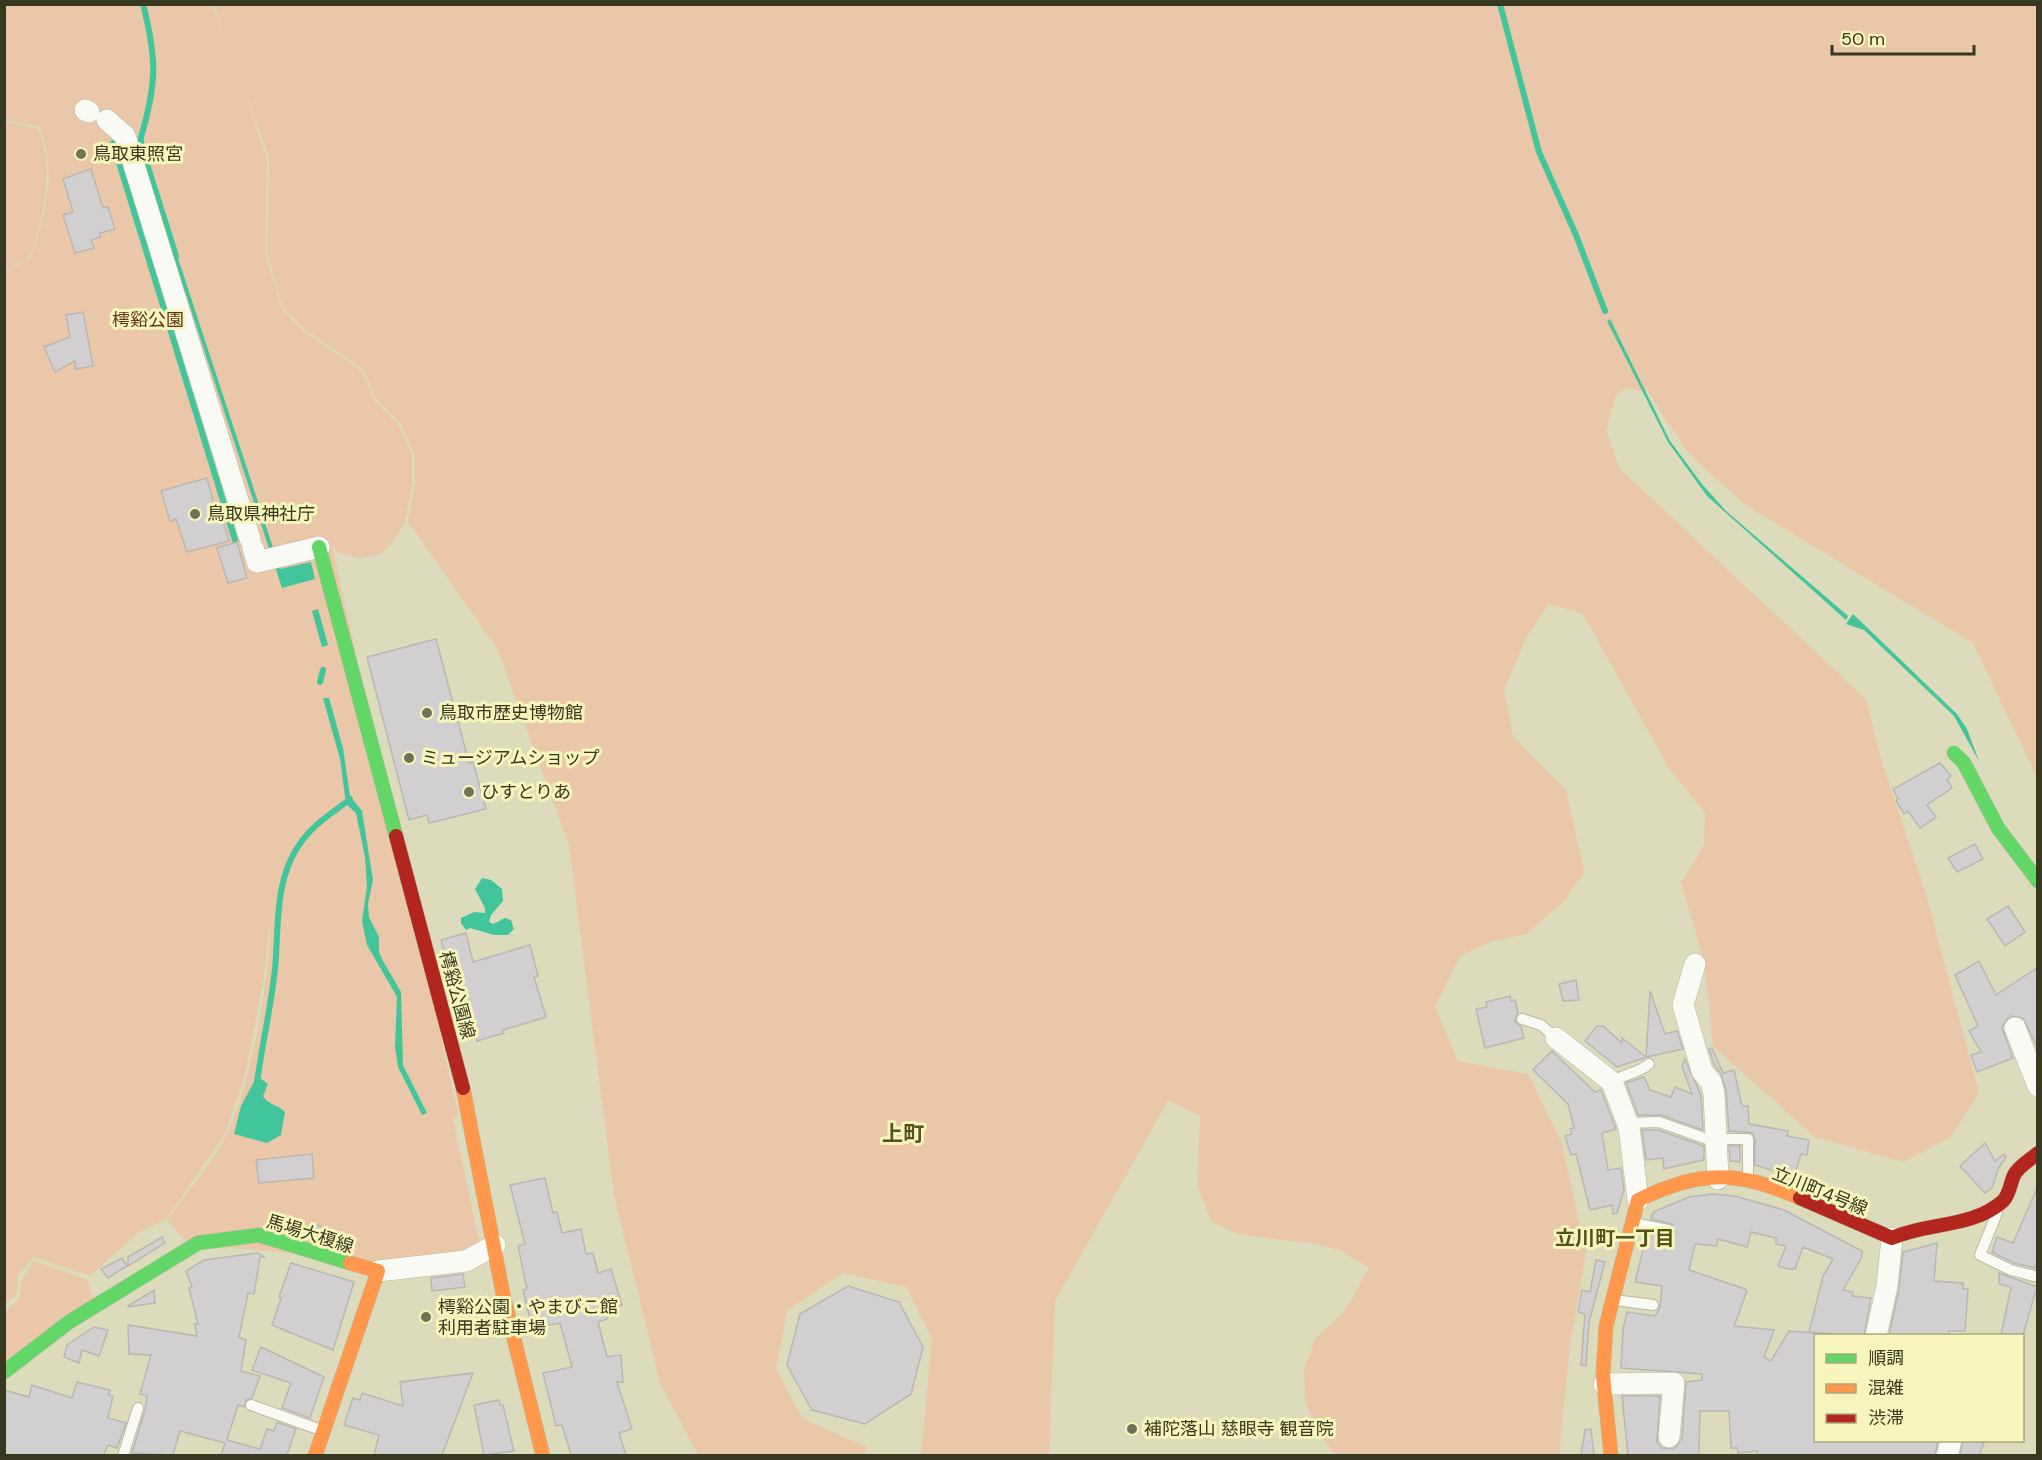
<svg xmlns="http://www.w3.org/2000/svg" width="2042" height="1460" font-family="'DM Sans','Noto Sans JP',sans-serif">
<rect width="100%" height="100%" fill="#dcdbbb"/>
<!-- green -->
<g fill="#e9c7a8">
<path d="M5 5H212L226 41 214 5H2037V777L1973 643 1747 506 1689 454 1648 392 1627 388 1616 395 1606 429 1619 468 1866 699 1882 763 1927 898 1979 1093 1950 1138 1903 1162 1815 1137 1713 1046 1704 961 1681 882 1704 846 1705 813 1670 770 1583 614 1549 604 1527 636 1504 690 1513 736 1566 790 1584 872 1566 899 1527 934 1493 941 1461 955 1435 1007 1458 1061 1528 1074 1561 1141 1586 1252 1570 1346 1559 1455H1335L1314 1427 1305 1398 1304 1369 1315 1339 1345 1311 1369 1268 1342 1251 1315 1244 1238 1234 1211 1221 1197 1184 1200 1115 1168 1101 1055 1301 1049 1455H921L932 1338 906 1287 843 1273 787 1311 776 1369 803 1419 866 1447 865 1455H698L660 1383 614 1195 569 845 498 650 408 522 415 484V456L401 424 376 399 363 369 304 329 283 308 267 253 269 157 238 73 267 159 265 253 282 309 302 330 362 371 374 400 399 425 412 455V483L405 522 390 546 380 554 360 558 338 553 332 546 458 1114 453 1120 479 1242 465 1253 376 1264 361 1258 189 1245 167 1220C186 1193 213 1163 227 1134 250 1088 272 971 270 920L264 977 245 1075 225 1134 166 1219 139 1232 90 1276 34 1257 18 1275 16 1295 5 1304V271L30 259C45 219 58 168 39 127L5 120Z"/>
<path d="M5 121 38 129C56 169 43 219 29 258L5 270Z"/>
<path d="M34 1261 88 1280 93 1299 5 1360V1311L19 1299 22 1280Z"/>
</g>
<!-- water -->
<g fill="#42c59a">
<path d="M171 249H175L280 569 311 562 315 579 282 588Z"/>
<path d="M1610 319 1670 441 1702 484 1726 511 1848 616 1846 620 1707 496 1668 442 1607 321Z"/>
<path d="M318 609 328 645 322 647 312 611Z"/>
<path d="M1853 614 1957 714 1967 729 1979 761 1954 716 1864 630 1846 624Z"/>
<path d="M323 698H329L343 748 350 796 362 811 373 880 368 904 369 917 379 937V952L383 961 401 992 403 1065 427 1113 422 1115 398 1067 395 1047 397 997 367 945 362 921 367 886 365 857 356 813 346 804 340 759Z"/>
<path d="M482 878 491 880 502 889 503 901 491 915 489 922 493 924 505 918 511 920 514 929 508 935H494L470 928 466 930 461 923V918L474 912 485 913V908L475 889Z"/>
<path d="M257 1076 268 1084 263 1096C267 1104 279 1105 285 1112L281 1135 267 1143 234 1134 241 1106Z"/>
</g>
<g fill="none" stroke-linecap="round" stroke-linejoin="round">
<!-- stream -->
<g stroke="#42c59a" stroke-width="6">
<path d="M143 4C157 59 157 83 141 137V145L176 256"/>
<path d="M1500 4 1539 152 1576 235 1605 311"/>
<path d="M113 143 235 540"/>
<path d="M320 682 323 670"/>
<path d="M257 1083C262 1045 271 1007 275 969 279 928 274 881 299 845 312 825 331 814 350 799"/>
</g>
</g>
<!-- building -->
<g fill="#d2cfd1" stroke="#b8b7b2" stroke-width="1.5">
<path d="M91 169 103 208 108 207 115 229 100 233V237L91 240 94 248 75 253 63 215 73 212 63 179Z"/>
<path d="M83 312 93 366 76 369 75 361 55 372 44 347 70 337 66 315Z"/>
<path d="M207 478 215 509 220 508 229 541 187 552 176 519 170 521 161 491Z"/>
<path d="M237 542 247 578 228 583 217 548Z"/>
<path d="M436 639 469 763 473 762 486 809 429 823 427 815 409 820 367 657Z"/>
<path d="M1940 763 1951 776 1947 780 1952 788 1927 805 1936 817 1920 828 1908 811 1904 814 1896 801 1898 799 1893 789Z"/>
<path d="M1975 844 1983 859 1957 872 1948 858Z"/>
<path d="M2008 906 2025 932 2005 946 1987 919Z"/>
<path d="M466 933 473 962 530 945 538 976 534 977 546 1017 503 1030 504 1033 477 1041 476 1034 467 1036 441 940Z"/>
<path d="M1979 961 1996 995 2037 968V1047L2023 1018 2010 1016 2002 1027 2013 1058 1977 1072 1971 1055 1981 1052 1969 1031 1978 1026 1955 975Z"/>
<path d="M1576 980 1579 1000 1563 1001 1559 984Z"/>
<path d="M1650 991 1665 1034 1677 1031 1683 1049 1647 1057 1617 1067 1585 1041 1597 1026H1603L1622 1043V1038L1646 1057Z"/>
<path d="M1510 996 1511 1001 1515 1000 1518 1013 1515 1021 1521 1027 1524 1038 1485 1048 1476 1009 1487 1007 1486 1002Z"/>
<path d="M1712 1048 1723 1073 1734 1070 1742 1106H1748L1749 1124 1788 1131 1787 1136 1809 1140 1807 1155 1801 1154 1794 1177 1755 1165V1139L1752 1133 1729 1131 1726 1090 1721 1074 1714 1065 1709 1049Z"/>
<path d="M1552 1051 1595 1092 1601 1090 1616 1129 1602 1133 1608 1170 1621 1168 1624 1190 1617 1213 1613 1214 1612 1205 1590 1210 1576 1154 1571 1155 1565 1136 1572 1134 1570 1129 1574 1128 1568 1104 1533 1070Z"/>
<path d="M1685 1059 1701 1095 1703 1130 1661 1115H1638L1626 1083 1644 1077 1650 1090 1671 1097 1675 1087 1692 1094 1682 1066Z"/>
<path d="M1642 1130H1658L1704 1146V1160L1664 1169 1663 1158 1646 1160Z"/>
<path d="M1985 1143 1995 1161 2004 1154 2006 1157 1998 1169 1992 1188 1985 1193 1960 1166Z"/>
<path d="M1729 1146H1740V1162L1730 1161Z"/>
<path d="M312 1154 314 1178 259 1183 256 1160Z"/>
<path d="M545 1178 553 1213 557 1212 562 1233 581 1229 586 1254 593 1253 598 1273 611 1269 622 1305 605 1310 607 1319 598 1322 607 1357 621 1355 623 1382H617L632 1429 619 1433 626 1455H571L562 1425 556 1426 543 1373 572 1367 560 1323 532 1328 523 1290 527 1289 518 1246 525 1244 510 1185Z"/>
<path d="M2037 1188V1260L2035 1268 2014 1263 1992 1252 1997 1237 2013 1243Z"/>
<path d="M1712 1194 1735 1196 1784 1210 1862 1251V1257L1843 1290 1853 1292 1852 1296 1871 1298 1864 1335H1843L1809 1332 1823 1276 1833 1259 1803 1247 1795 1269H1789L1778 1266 1786 1246 1776 1244V1238L1751 1232 1747 1247 1718 1239 1717 1246 1695 1244 1689 1270 1745 1289 1747 1291 1734 1326 1774 1330 1764 1357 1771 1361 1789 1331 1815 1333V1440H1938L1935 1455H1757V1451L1738 1453 1737 1448H1731L1729 1411H1700L1699 1455H1628L1622 1396H1660L1657 1442 1662 1448 1674 1449 1682 1438 1686 1382 1702 1380V1374L1621 1368 1623 1329 1627 1312 1655 1316 1660 1307 1662 1286 1635 1282 1647 1234 1667 1237 1675 1232 1672 1224 1651 1219 1653 1212 1689 1197Z"/>
<path d="M310 1223 329 1229 327 1238 308 1232Z"/>
<path d="M162 1237 165 1243 128 1266V1257Z"/>
<path d="M1937 1243 1934 1281 1963 1283V1289H1968L1965 1331H1949L1948 1335H1889L1899 1289 1903 1252Z"/>
<path d="M258 1253 264 1257H260L254 1294 248 1293 239 1337 246 1340 241 1371 260 1376 252 1398 246 1400 244 1407 238 1405 227 1440 260 1449 267 1429 274 1431 277 1422 296 1429 287 1455H221L225 1443 180 1431 173 1455 132 1453 145 1410 147 1396 140 1394 151 1355 129 1354 128 1325 197 1336 195 1324H198L189 1288 192 1287 186 1271 204 1260Z"/>
<path d="M122 1258 127 1266 108 1278 101 1269Z"/>
<path d="M1596 1260 1605 1262 1589 1322 1586 1366 1581 1365 1585 1314 1578 1312 1582 1290 1590 1292Z"/>
<path d="M291 1263 354 1282 333 1350 272 1325 281 1298 279 1297Z"/>
<path d="M1999 1273 2037 1287 2023 1335H2001L2011 1287 1999 1284Z"/>
<path d="M463 1274 465 1287 432 1291 431 1278Z"/>
<path d="M848 1286 899 1302 923 1347 911 1394 865 1424 812 1410 787 1365 800 1314Z"/>
<path d="M154 1290 155 1303 128 1307V1306Z"/>
<path d="M94 1327 108 1330 99 1356 82 1350 79 1363 64 1357 67 1345Z"/>
<path d="M261 1347 324 1377 310 1418 282 1408 291 1383 252 1370Z"/>
<path d="M473 1373 442 1455H374L379 1435 344 1425 353 1398 360 1400 362 1393 403 1406 400 1382Z"/>
<path d="M77 1382 110 1390 109 1395 113 1396 108 1418 126 1423 117 1448 108 1445 104 1455H4V1390L29 1397 32 1385 72 1398Z"/>
<path d="M499 1400 500 1405H503L514 1451 484 1455 474 1405Z"/>
<path d="M1591 1429 1594 1455H1581L1585 1430Z"/>
<path d="M1963 1440 1984 1443 1979 1455H1960Z"/>
</g>
<g fill="none" stroke-linecap="round" stroke-linejoin="round">
<defs>
<g id="lane">
<path d="M1522 1019 1541 1025 1556 1038"/>
<path d="M1612 1082C1624 1074 1639 1073 1649 1064"/>
<path d="M1627 1123 1659 1122 1707 1139H1748V1180"/>
<path d="M1997 1213 1980 1255 2011 1270 2038 1277"/>
<path d="M1633 1223 1668 1230"/>
<path d="M1615 1300 1653 1305"/>
<path d="M251 1405 321 1430"/>
<path d="M123 1456 138 1408"/>
</g>
<g id="street">
<path d="M85 110 89 112"/>
<path d="M107 120 125 136 250 539"/>
<path d="M253 548 257 562 319 547"/>
<path d="M1695 964 1683 1005 1702 1071 1711 1082 1714 1093 1718 1179"/>
<path d="M2015 1028 2038 1086"/>
<path d="M1556 1038 1612 1082 1629 1127 1638 1200"/>
<path d="M378 1271 466 1261 495 1245"/>
<path d="M1876 1336 1887 1286 1892 1238"/>
<path d="M1604 1384 1674 1383 1669 1437"/>
<path d="M1947 1456 1951 1440"/>
</g>
<g id="fast">
<path d="M319 547 396 836"/>
<path d="M1954 753 1964 763 1998 828 2038 881"/>
<path d="M4 1372 69 1322 198 1243 259 1235 350 1263"/>
</g>
<g id="slow">
<path d="M463 1088 503 1294 543 1456"/>
<path d="M315 1456 378 1271 350 1263"/>
<path d="M1611 1456 1603 1375 1606 1326 1638 1200C1702 1170 1735 1170 1800 1198"/>
</g>
<g id="jam">
<path d="M396 836 463 1088"/>
<path d="M1800 1198 1892 1238C1927 1222 1973 1228 2003 1201 2010 1194 2010 1184 2014 1175 2019 1166 2030 1160 2038 1153"/>
</g>
</defs>
<!-- lane casing -->
<use href="#lane" stroke="#bab9a1" stroke-width="12"/>
<!-- street casing -->
<use href="#street" stroke="#bab9a1" stroke-width="22"/>
<!-- fast casing -->
<use href="#fast" stroke="#bab9a1" stroke-width="15"/>
<!-- slow casing -->
<use href="#slow" stroke="#bab9a1" stroke-width="15"/>
<!-- jam casing -->
<use href="#jam" stroke="#bab9a1" stroke-width="15"/>
<!-- lane -->
<use href="#lane" stroke="#fafaf5" stroke-width="10"/>
<!-- street -->
<use href="#street" stroke="#fafaf5" stroke-width="21"/>
<!-- fast -->
<use href="#fast" stroke="#63d668" stroke-width="14"/>
<!-- slow -->
<use href="#slow" stroke="#ff974d" stroke-width="14"/>
<!-- jam -->
<use href="#jam" stroke="#b3261e" stroke-width="14"/>
</g>
<!-- markers -->
<g fill="#717157" stroke="#f6f5bb" stroke-width="2">
<circle cx="81" cy="154" r="6"/>
<circle cx="195" cy="514" r="6"/>
<circle cx="427" cy="713" r="6"/>
<circle cx="409" cy="758" r="6"/>
<circle cx="469" cy="792" r="6"/>
<circle cx="426" cy="1317" r="6"/>
<circle cx="1132" cy="1429" r="6"/>
</g>
<g text-anchor="middle" dominant-baseline="central" stroke-width="6" stroke-linejoin="round" paint-order="stroke">
<!-- poi labels -->
<g font-size="18" fill="#383821" stroke="#f6f5bb" text-anchor="start">
<text x="93" y="154">鳥取東照宮</text>
<text x="207" y="514">鳥取県神社庁</text>
<text x="439" y="713">鳥取市歴史博物館</text>
<text x="421" y="758">ミュージアムショップ</text>
<text x="481" y="792">ひすとりあ</text>
<text x="438" y="1307">樗谿公園・やまびこ館<tspan x="438" dy="21">利用者駐車場</tspan></text>
<text x="1144" y="1429">補陀落山 慈眼寺 観音院</text>
</g>
<!-- park labels -->
<g font-size="18" fill="#5c321c" stroke="#f6f5bb">
<text x="148" y="320">樗谿公園</text>
</g>
<!-- street labels -->
<g font-size="18" fill="#383821" stroke="#f6f5bb">
<text transform="translate(457 995) rotate(75)">樗谿公園線</text>
<text transform="translate(1820 1191) rotate(22)">立川町4号線</text>
<text transform="translate(310 1234) rotate(17)">馬場大榎線</text>
</g>
<!-- neighbourhood labels -->
<g font-size="20" font-weight="bold" fill="#54521c" stroke="#f6f5bb">
<text x="1615" y="1238">立川町一丁目</text>
</g>
<!-- quarter labels -->
<g font-size="21" font-weight="bold" fill="#54521c" stroke="#f6f5bb">
<text x="903" y="1134">上町</text>
</g>
</g>
<!-- border -->
<rect width="2042" height="1460" fill="none" stroke="#383821" stroke-width="12"/>
<!-- legend -->
<rect x="1814" y="1334" width="210" height="108" fill="#f6f5bb" stroke="#aaa97d" stroke-width="1.5"/>
<rect x="1826" y="1354" width="30" height="9" fill="#63d668" stroke="#aaa97d" stroke-width="1.5"/>
<text x="1868" y="1364" font-size="18" fill="#383821">順調</text>
<rect x="1826" y="1384" width="30" height="9" fill="#ff974d" stroke="#aaa97d" stroke-width="1.5"/>
<text x="1868" y="1394" font-size="18" fill="#383821">混雑</text>
<rect x="1826" y="1414" width="30" height="9" fill="#b3261e" stroke="#aaa97d" stroke-width="1.5"/>
<text x="1868" y="1424" font-size="18" fill="#383821">渋滞</text>
<!-- scale -->
<path d="M1832 45v9h142v-9" fill="none" stroke="#383821" stroke-width="3"/>
<text x="1841" y="45" font-size="18" fill="#383821" stroke="#f6f5bb" stroke-width="4.5" paint-order="stroke">50 m</text>
</svg>
